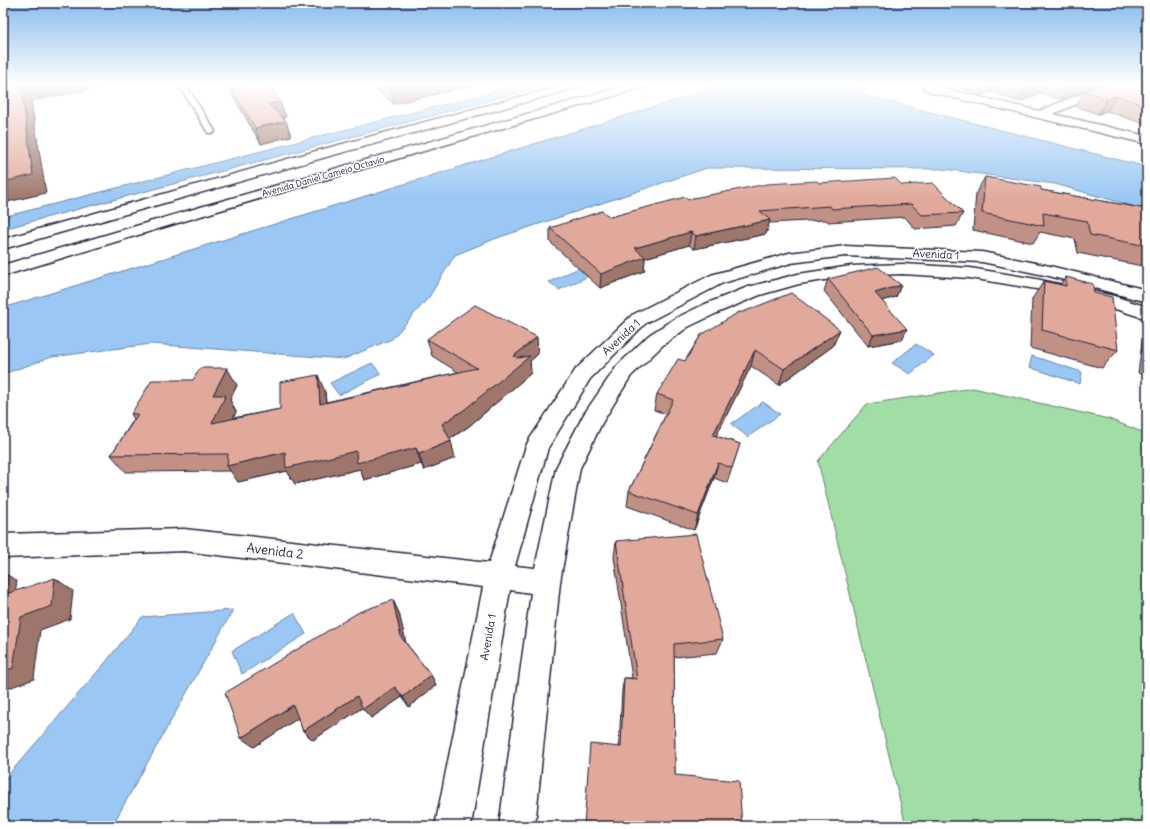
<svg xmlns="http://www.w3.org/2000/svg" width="1150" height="829" font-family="Delius,sans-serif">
<rect width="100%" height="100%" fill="#fff"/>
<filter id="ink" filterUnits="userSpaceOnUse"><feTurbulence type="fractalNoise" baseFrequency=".025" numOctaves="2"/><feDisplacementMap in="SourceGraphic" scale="8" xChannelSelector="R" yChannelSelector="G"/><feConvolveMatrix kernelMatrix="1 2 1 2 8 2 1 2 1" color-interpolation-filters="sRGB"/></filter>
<g filter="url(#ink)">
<!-- green -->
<path fill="#a0dea6" stroke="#618070" d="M973 388 1109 419 1147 434V826H906L818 461 867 404Z"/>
<!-- water -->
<g fill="#9ac7f4" stroke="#6a85aa">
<path d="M524 84H552L3 229V217Z"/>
<path d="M728 84H851L867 96 1147 167V210L1055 184 943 169 707 168 497 238 455 255 429 297 392 339 344 359 151 344 52 357 3 374V308Z"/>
<path d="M579 268 589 276 559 290 549 282Z"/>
<path d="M916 344 934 355 910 374 892 363Z"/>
<path d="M1032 356 1082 372 1080 384 1029 367Z"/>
<path d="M372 363 381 374 339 395 330 383Z"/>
<path d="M763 402 780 414 748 437 731 424Z"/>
<path d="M233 610 112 826H3V781L105 663 142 617Z"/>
<path d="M294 613 306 634 242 674 232 651Z"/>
</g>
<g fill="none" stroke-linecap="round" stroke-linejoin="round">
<defs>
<path id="service" d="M178 84H185L215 131 214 133H208Z"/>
<g id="minor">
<path d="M922 84H934L938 87 1039 111 1106 84H1121L1119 86 1053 114 1147 136V144L930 92 924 89Z"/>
<path d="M845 246 982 252 1050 266 1147 290V302L1049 276 982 262 845 256 791 263 723 283 646 323 590 379 548 448 515 566 535 568 556 468 584 414 617 366 649 335 674 319 703 305 748 287 798 274 851 266 902 264 970 268 1036 279 1114 296 1147 307V319L1109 307 1036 289 970 278 902 274 851 276 799 284 760 295 717 313 688 327 663 345 631 376 602 423 580 468 560 582 535 826H499L531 593 510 590 471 826H435L483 587 184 551 3 558V534L184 529 489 563 526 446 529 440 576 369 632 315 711 275 789 253Z"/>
</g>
<g id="secondary">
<path d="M568 84H586L584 86 326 157 3 249V239L316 151Z"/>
<path d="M632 84H650L648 86 214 212 3 276V265L204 206Z"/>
</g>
</defs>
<!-- service casing -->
<use href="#service" stroke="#22223b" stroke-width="3"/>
<!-- minor casing -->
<use href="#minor" stroke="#22223b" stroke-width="3"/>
<!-- secondary casing -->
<use href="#secondary" stroke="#22223b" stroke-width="3"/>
<!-- service -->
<use href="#service" fill="#fff" fill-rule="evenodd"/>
<!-- minor -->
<use href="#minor" fill="#fff" fill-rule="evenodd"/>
<!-- secondary -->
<use href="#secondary" fill="#fff" fill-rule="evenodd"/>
</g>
<!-- wall -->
<g fill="#c29185" stroke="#22223b">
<path d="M226 84H268L286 117 283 118 286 121 291 136 261 144Z"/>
<path d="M370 84H478L394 104Z"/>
<path d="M949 84H1147V125L1107 111 1098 114 1076 106 1085 91 1061 100 1042 93 1019 102 992 92 980 95Z"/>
<path d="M985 177 1041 190 1147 209V267L1078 253 1075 239 1040 232 1033 243 973 230 976 193Z"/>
<path d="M819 183 902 185 963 213 956 226 915 229 905 217 828 222 826 220 769 223 766 234 694 249 689 245 645 258 644 271 600 288 550 242V228L610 217 688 199Z"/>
<path d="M1066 277 1094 293 1118 350 1102 368 1030 348 1032 299 1044 281 1060 285Z"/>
<path d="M828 279 901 285 896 297 882 301 902 340 868 346 824 291Z"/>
<path d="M1147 330V376L1138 373 1143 335Z"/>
<path d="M701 335 833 346 779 385 751 366 716 436 740 444 727 483 714 478 694 530 627 506 629 491 666 414 654 410 657 394 685 361Z"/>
<path d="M427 339 538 354 530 361 531 373 468 427 450 439 455 458 424 470 421 464 364 480 360 469 295 484 287 471 238 482 231 471 126 472 111 455 134 419 131 414 237 385 230 400 236 412 233 418 280 409 325 392 326 402 458 372 432 356Z"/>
<path d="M616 541 723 639 717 653 674 657 675 775 742 826 619 746 622 690 624 678H632L614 557Z"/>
<path d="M393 600 399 613 406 643 431 675 436 685 409 707 402 697 371 718 363 707 313 740 303 731 298 718 254 747Z"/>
</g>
<!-- shaded-wall -->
<g fill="#9e766c" stroke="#22223b">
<path d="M26 84H116L31 101 46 193 3 203V182L21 85Z"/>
<path d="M398 84H478L394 104 390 85Z"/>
<path d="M986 84H996L992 92 980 95Z"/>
<path d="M1028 84H1047L1042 93 1019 102Z"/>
<path d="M1070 84H1103L1061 100Z"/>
<path d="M1116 96 1107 111 1098 114 1107 99Z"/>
<path d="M280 102 286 117 274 120 268 104Z"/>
<path d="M286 121 291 136 261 144 255 128Z"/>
<path d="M770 220 766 234 694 249 696 236Z"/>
<path d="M691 232 689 245 645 258 644 271 600 288 601 274 635 248Z"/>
<path d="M901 285 896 297 870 304 875 293Z"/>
<path d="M907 329 902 340 868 346 873 335Z"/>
<path d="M840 330 833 346 779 385 784 369Z"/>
<path d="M537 337 538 354 530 361 531 373 468 427 446 441 442 424 514 356Z"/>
<path d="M755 350 751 366 709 451 713 435Z"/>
<path d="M227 368 237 385 230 400 236 412 223 440 212 423 213 395Z"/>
<path d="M318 375 325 392 327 421 320 404Z"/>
<path d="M3 408 5 410 3 417Z"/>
<path d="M451 441 455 458 424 470 419 454Z"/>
<path d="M416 448 421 464 364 480 360 469 295 484 287 471 238 482 227 466 285 452Z"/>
<path d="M718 463 714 478 694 530 698 515Z"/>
<path d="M3 572 17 581 12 611 3 606Z"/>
<path d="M55 578 73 591 70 619 40 630 34 679 3 690V671L21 617Z"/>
<path d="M393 600 399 613 407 648 401 637Z"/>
<path d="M431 675 436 685 409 707 403 697Z"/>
<path d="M395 687 402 697 371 718 363 709Z"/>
<path d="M357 696 365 706 313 740 303 731Z"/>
<path d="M293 705 303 715 254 747 241 738Z"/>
</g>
<!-- building -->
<g fill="#e1a99b" stroke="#22223b">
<path d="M3 84H26L21 85 33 175 3 182Z"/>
<path d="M229 84H268L280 102 268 104 286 121 255 128Z"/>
<path d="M388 84H398L390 85Z"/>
<path d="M1102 84H1147V106L1116 96 1107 99 1085 91Z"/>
<path d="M985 177 1041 187V190L1147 209V246L1090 235 1087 221 1043 213 1044 226 982 213Z"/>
<path d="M895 178 902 185 933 183 963 213 922 215 911 204 832 209 830 206 760 211 770 220 696 236 691 232 635 248 645 257 601 274 550 228 602 211 610 217 685 197 688 199 767 184 817 181 819 183Z"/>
<path d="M878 267 901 285 875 293 907 329 873 335 828 279Z"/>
<path d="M1066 277 1093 284 1094 293 1112 297 1118 350 1042 330 1044 281 1066 286Z"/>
<path d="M791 293 840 330 784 369 755 350 713 435 740 444 732 468 718 463 698 515 629 491 673 400 657 394 678 359 685 361 701 335 739 312H743Z"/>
<path d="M475 305 537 337 514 356 518 358 530 356 464 410 442 424 451 441 419 454 416 448 357 463 356 451 286 468 285 452 227 466 228 454 111 455 138 414H131L152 380H193L200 368H227L213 395H226L212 423 280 409V382L318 375 320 404 477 368 427 339Z"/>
<path d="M696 534 723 639 674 644 675 775 739 781 742 826H584L590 744 621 747 624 678 637 679 616 541Z"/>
<path d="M55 578 52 606 21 617 13 668 3 671V595Z"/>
<path d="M393 600 401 637 431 675 403 697 395 687 363 709 357 696 303 731 293 705 241 738 225 693 359 612Z"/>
</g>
</g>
<!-- sky -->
<linearGradient id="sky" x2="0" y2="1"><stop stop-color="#89bced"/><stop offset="0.42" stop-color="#fff"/><stop offset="1" stop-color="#fff" stop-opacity="0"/></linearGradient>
<rect width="1150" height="200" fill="url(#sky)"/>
<g text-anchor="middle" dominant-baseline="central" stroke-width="3" stroke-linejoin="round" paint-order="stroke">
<!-- far-street labels -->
<g font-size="9" fill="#22223b" stroke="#fff">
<text transform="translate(323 176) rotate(-16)">Avenida Daniel Camejo Octavio</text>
</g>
<!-- street labels -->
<g font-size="11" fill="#22223b" stroke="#fff">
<text transform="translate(936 254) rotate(3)">Avenida 1</text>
<text transform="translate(621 337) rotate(-43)">Avenida 1</text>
<text transform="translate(488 637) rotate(-80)">Avenida 1</text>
</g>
<!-- near-street labels -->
<g font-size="13" fill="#22223b" stroke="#fff">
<text transform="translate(275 551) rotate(7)">Avenida 2</text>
</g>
</g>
<!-- margin -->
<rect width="1150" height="829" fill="none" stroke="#fff" stroke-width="16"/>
<rect x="8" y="8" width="1134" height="813" fill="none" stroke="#22223b" stroke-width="1.5" filter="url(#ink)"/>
</svg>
